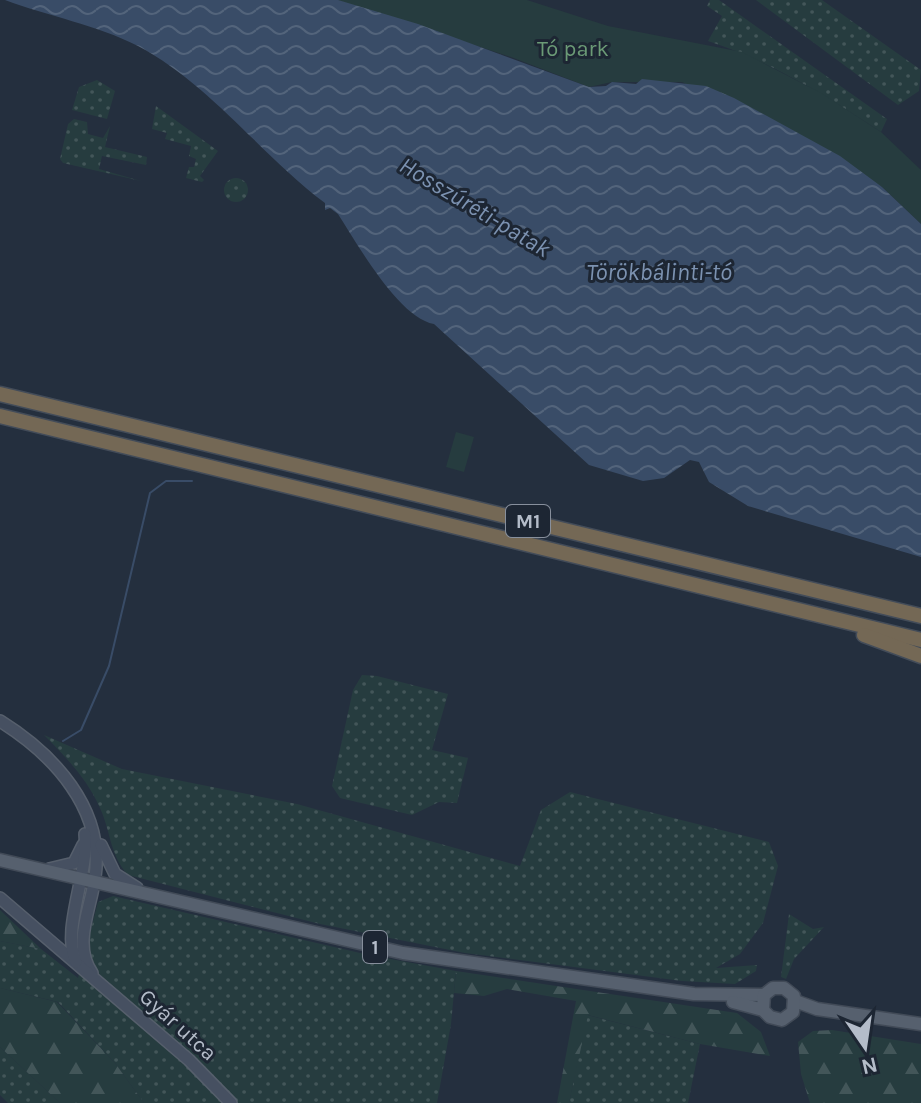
<svg xmlns="http://www.w3.org/2000/svg" width="921" height="1103" font-family="Karla,sans-serif">
<defs>
<pattern id="grass-dots" width="8" height="8" patternUnits="userSpaceOnUse" patternTransform="scale(2)"><rect width="8" height="8" fill="#263c3f"/><path d="M2 2h.1M6 6h.1" fill="none" stroke="#435659" stroke-width="1.8" stroke-linecap="round"/></pattern>
<pattern id="forest-firs" width="22" height="20" patternUnits="userSpaceOnUse" patternTransform="scale(2)"><rect width="22" height="20" fill="#263c3f"/><path d="M5 1l3.5 6h-7zM16 11l3.5 6h-7z" fill="#435659"/></pattern>
<pattern id="water-waves" width="16" height="10" patternUnits="userSpaceOnUse" patternTransform="scale(2)"><rect width="16" height="10" fill="#394c67"/><path d="M0 5q4-4 8 0t8 0" fill="none" stroke="#53647b"/></pattern>
</defs>
<rect width="100%" height="100%" fill="#242f3e"/>
<!-- grass -->
<g fill="url(#grass-dots)">
<path d="M710 0H719L887 119 881 132C826 96 770 61 708 41L722 16 707 6Z"/>
<path d="M756 0H822L921 70 919 91 898 105Z"/>
<path d="M97 80 115 91 107 119 72 110 79 87Z"/>
<path d="M156 106 218 151 200 176 204 180 202 182 186 178 189 167H194L196 159 189 156 191 146 165 139 167 133 152 129Z"/>
<path d="M74 119 87 122 88 134 103 138 110 126 105 147 147 157 146 165 102 156 99 169 141 181 63 163 60 159 68 124Z"/>
<circle cx="236" cy="190" r="12"/>
<path d="M362 675 377 676 448 694 432 750 468 758 457 803 439 802 412 815 340 798 332 786 353 690Z"/>
<path d="M44 735 122 769 297 804 520 866 541 810 570 792 769 842 778 866 763 923 740 954 716 968 757 965 756 971 735 984 682 981 465 953 320 924 128 875C109 854 111 830 99 806 87 779 65 756 44 735Z"/>
<path d="M113 896 369 955 456 971 451 1024 437 1103H144L115 1063 58 1002 0 988V941L41 949 78 978 98 902Z"/>
<path d="M789 914 813 929 824 927 794 959 786 979 781 977Z"/>
<path d="M587 1015 700 1044 688 1103H569Z"/>
<path d="M0 1047 60 1103H8L0 1095Z"/>
</g>
<!-- forest -->
<g fill="url(#forest-firs)">
<path d="M0 910 41 949 0 941Z"/>
<path d="M456 971 737 1013 761 1032 770 1056 700 1044 588 1015 569 1103H557L576 1001 507 989 484 996 454 993Z"/>
<path d="M0 988 57 1002 115 1063 144 1103H60L0 1047Z"/>
<path d="M832 1030 921 1044V1103H810L801 1074 798 1042 813 1031Z"/>
</g>
<!-- park -->
<g fill="#263c3f">
<path d="M337 0H527L608 26 742 52 821 93 881 132 921 170V224L882 187 682 82H612L589 87 511 57Z"/>
<path d="M456 432 474 437 464 472 446 467Z"/>
</g>
<!-- water -->
<path fill="url(#water-waves)" d="M5 0H338L418 24 589 87 606 86 612 82 636 84 642 79 706 86 734 98 840 156 882 187 921 224V557L748 506 709 482 699 462 690 460 664 478 643 481 589 465 434 324C399 318 358 245 338 214L330 208 325 210V203C261 155 210 84 138 46 97 25 48 16 5 0Z"/>
<g fill="none" stroke-linecap="round" stroke-linejoin="round">
<!-- stream -->
<path stroke="#394c67" stroke-width="2" d="M63 741 81 730 109 666 150 493 166 481H192"/>
<defs>
<g id="secondary">
<path d="M0 721C53 754 105 809 95 877 91 909 72 944 92 973"/>
<path d="M101 845 115 874 137 888"/>
<path d="M49 869 74 863 83 845"/>
<path d="M0 898 189 1060 231 1103"/>
<path d="M76 962C61 930 89 873 85 834"/>
</g>
<g id="primary">
<path d="M0 860 403 953 694 994 764 995"/>
<path d="M795 1001 817 1009 921 1024"/>
<path d="M733 1002 763 1010 770 1017 782 1020 793 1012 794 996 784 988H773L764 995 763 1010"/>
</g>
<g id="motorway">
<path d="M0 394 921 616"/>
<path d="M0 416 921 640"/>
<path d="M864 635 921 656"/>
</g>
</defs>
<!-- secondary casing -->
<use href="#secondary" stroke="#565f6c" stroke-width="14"/>
<!-- primary casing -->
<use href="#primary" stroke="#414a57" stroke-width="15"/>
<!-- motorway casing -->
<use href="#motorway" stroke="#434c59" stroke-width="17"/>
<!-- secondary -->
<use href="#secondary" stroke="#465061" stroke-width="11"/>
<!-- primary -->
<use href="#primary" stroke="#56606e" stroke-width="12"/>
<!-- motorway -->
<use href="#motorway" stroke="#746855" stroke-width="14"/>
</g>
<g text-anchor="middle" dominant-baseline="central" stroke-width="6" stroke-linejoin="round" paint-order="stroke">
<!-- shield labels -->
<g fill="#1d2633" stroke="#878f9c" stroke-width="2">
<rect x="506" y="505" width="44" height="32" rx="6"/>
<rect x="363" y="931" width="24" height="32" rx="6"/>
</g>
<g font-size="20" font-weight="bold" fill="#b4bcc9">
<text x="528" y="521">M1</text>
<text x="375" y="947">1</text>
</g>
<!-- park labels -->
<g font-size="22" fill="#6b9a76" stroke="#1d2633">
<text x="573" y="49">Tó park</text>
</g>
<!-- street labels -->
<g font-size="22" fill="#b4bcc9" stroke="#1d2633">
<text transform="translate(178 1025) rotate(42)">Gyár utca</text>
</g>
<!-- water labels -->
<g font-size="24" font-style="italic" fill="#7c92b1" stroke="#1d2633">
<text transform="translate(475 207) rotate(31)">Hosszúréti-patak</text>
<text x="659" y="272">Törökbálinti-tó</text>
</g>
</g>
<!-- north arrow -->
<g transform="translate(865 1047) rotate(167)" stroke="#1d2633" stroke-width="6" paint-order="stroke">
<path d="M0-6L14 30L0 20L-14 30Z" fill="#b4bcc9"/>
<text y="-12" font-size="22" font-weight="bold" text-anchor="middle" fill="#b4bcc9">N</text>
</g>
</svg>
